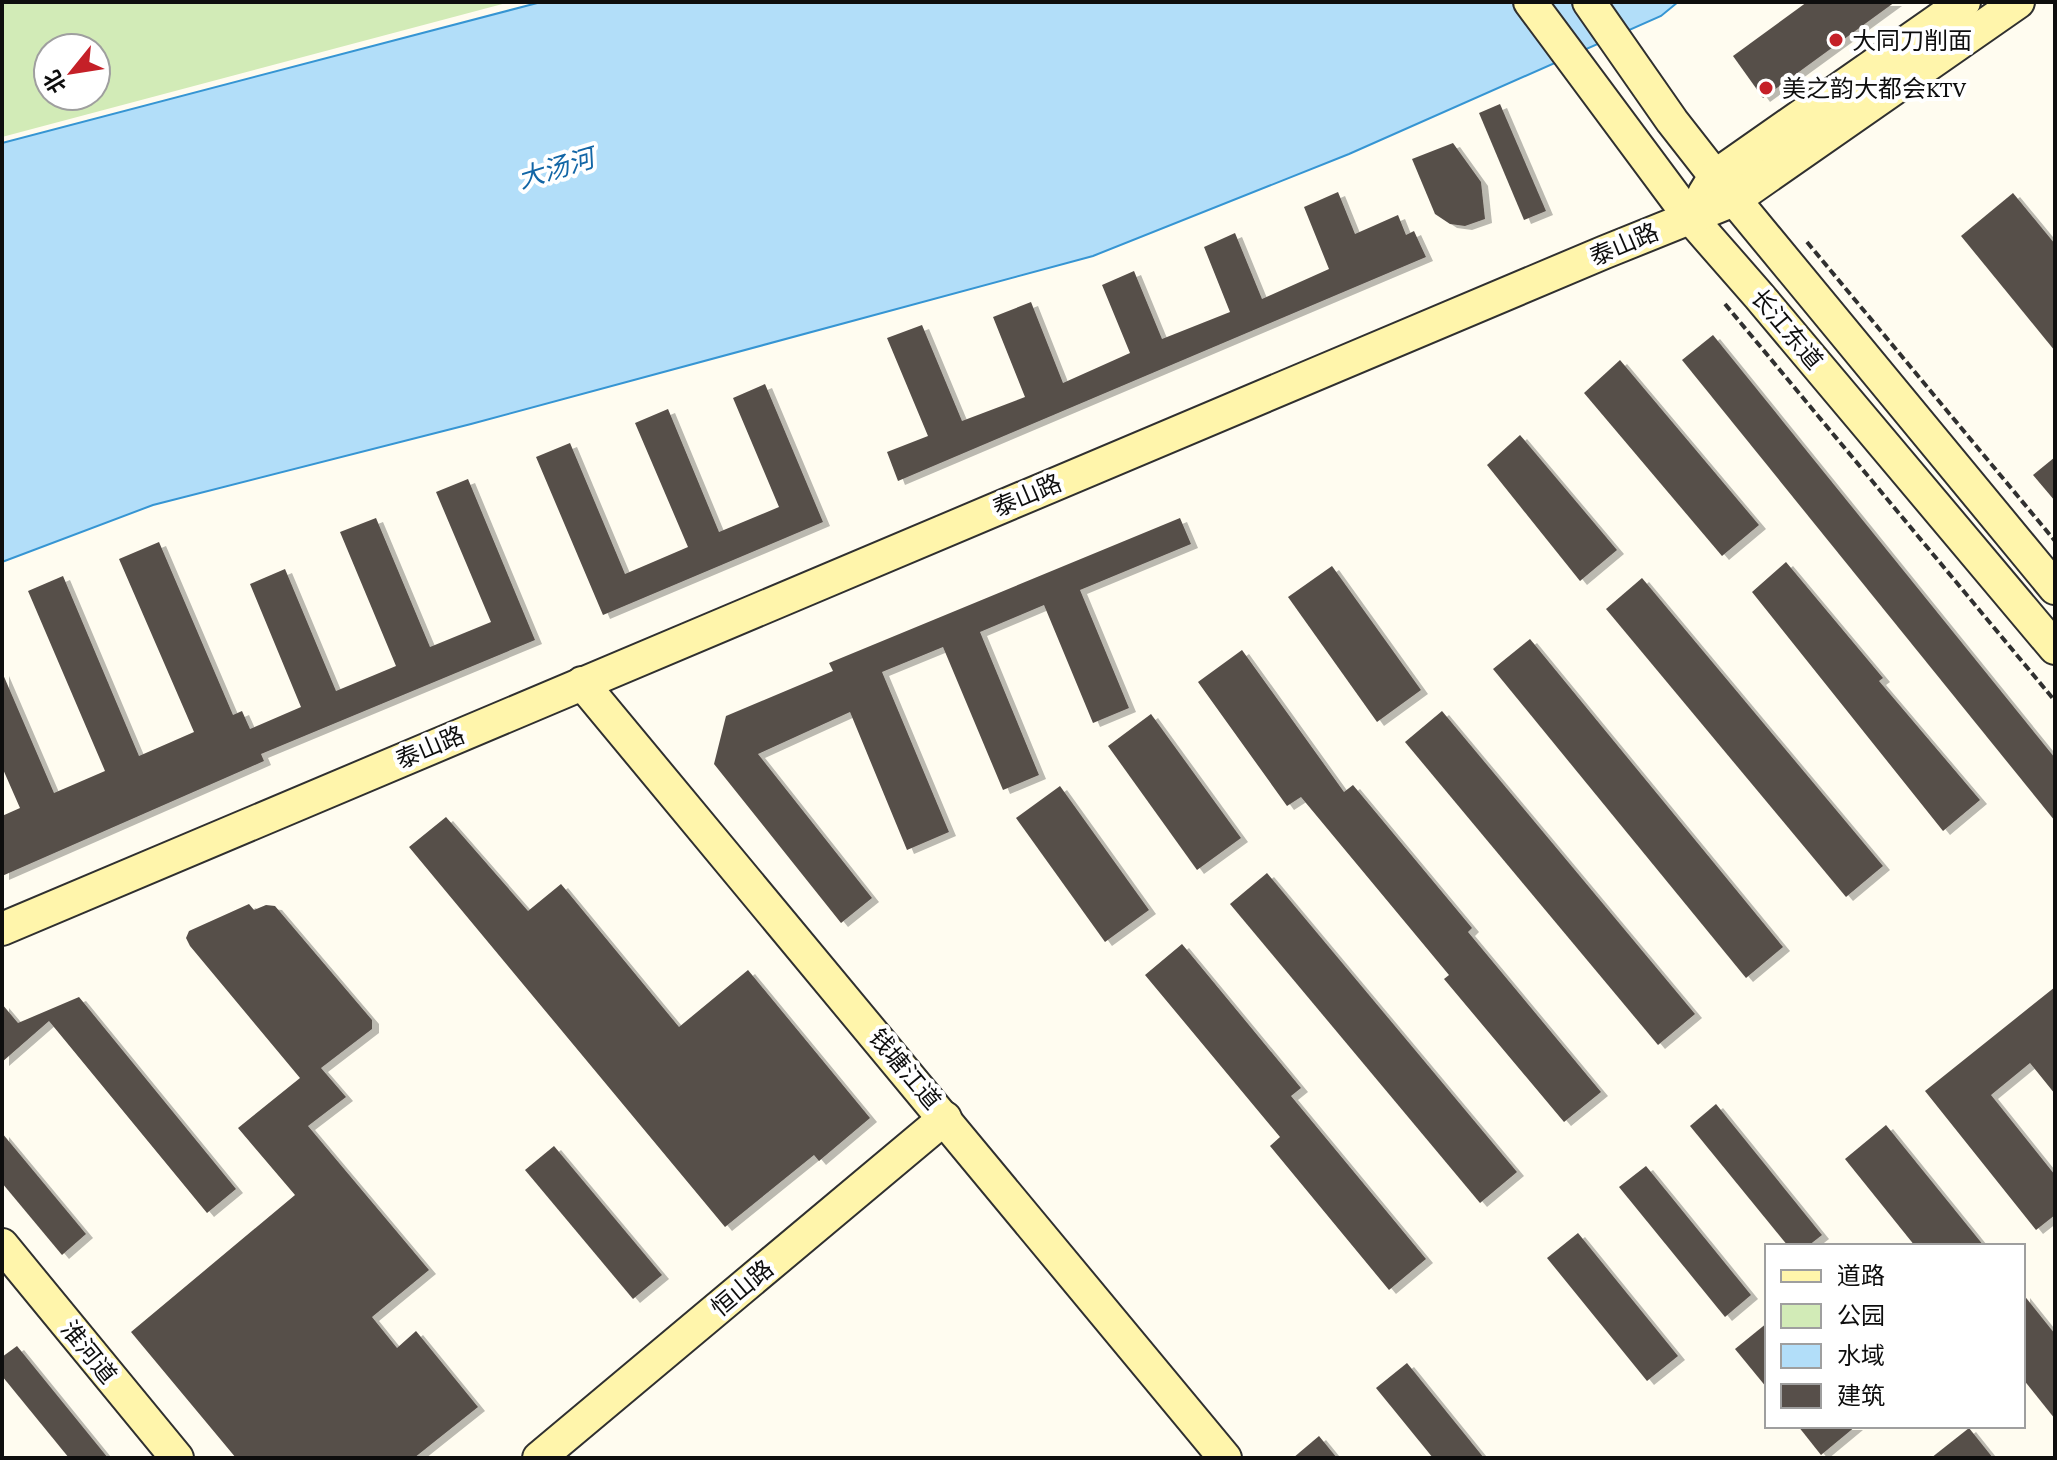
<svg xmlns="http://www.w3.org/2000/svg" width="2057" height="1460" font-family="'Crimson Pro','Noto Sans SC',serif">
<defs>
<filter id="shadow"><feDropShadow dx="7" dy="4" stdDeviation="0" flood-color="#0004"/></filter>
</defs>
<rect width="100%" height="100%" fill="#fffcf0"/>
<!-- green -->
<path fill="#d2ebb7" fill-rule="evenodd" d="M8 2H510L2 137V3ZM48 48H96V96H48Z"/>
<!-- water -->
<path fill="#b2def9" stroke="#3695d3" stroke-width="2" d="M541 2H1678L1661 16 1349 154 1093 256 471 424 153 505 2 562V143Z"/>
<!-- building -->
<g fill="#574f4a" filter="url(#shadow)">
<path d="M1807 2H1895L1763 98 1733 56Z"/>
<path d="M1500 104 1546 211 1524 220 1479 113Z"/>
<path d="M1453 143 1481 182 1485 219 1465 226 1450 224 1435 214 1412 159Z"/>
<path d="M1338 192 1355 234 1398 215 1406 235 1414 231 1426 257 898 481 887 452 928 436 887 338 922 325 962 421 1025 397 993 317 1031 302 1063 383 1130 353 1102 285 1134 271 1162 339 1230 312 1204 247 1235 233 1262 299 1329 269 1304 207Z"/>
<path d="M2013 193 2055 244V351L1961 236Z"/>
<path d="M1713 335 2055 758V821L1682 360Z"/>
<path d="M1620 360 1759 525 1722 556 1584 393Z"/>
<path d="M765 384 823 522 603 615 536 457 570 443 625 574 688 547 635 423 668 409 719 532 779 507 733 398Z"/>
<path d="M1520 435 1617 550 1580 581 1487 465Z"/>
<path d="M2055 457V501L2033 475Z"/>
<path d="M468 479 535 640 261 754 264 761 2 876V816L20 808 2 767V672L54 793 105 771 28 591 63 576 139 756 194 732 119 559 159 542 233 715 242 711 250 729 301 707 250 584 285 569 336 691 396 666 340 532 376 518 430 647 491 622 436 492Z"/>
<path d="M1180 518 1191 544 1080 590 1129 708 1093 723 1044 605 980 632 1039 775 1003 790 943 647 882 672 949 832 907 850 850 712 758 754 872 898 841 923 714 764 726 716 833 671 829 663Z"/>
<path d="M1786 562 1883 678 1879 681 1980 800 1943 831 1752 592Z"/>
<path d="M1332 566 1421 690 1377 722 1288 597Z"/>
<path d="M1642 578 1883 866 1846 897 1606 609Z"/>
<path d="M1530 639 1783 947 1746 978 1493 669Z"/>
<path d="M1242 650 1344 792 1353 785 1472 928 1468 932 1601 1092 1564 1122 1444 979 1449 975 1301 797 1287 806 1198 682Z"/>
<path d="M1442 711 1695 1014 1658 1045 1405 742Z"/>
<path d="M1151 714 1241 838 1197 870 1108 746Z"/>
<path d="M1060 786 1149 910 1105 942 1016 818Z"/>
<path d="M446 817 528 911 561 884 679 1027 748 970 870 1118 819 1161 814 1155 725 1227 409 847Z"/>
<path d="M1267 873 1517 1172 1480 1203 1230 904Z"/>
<path d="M249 904 254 910 266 905 275 906 372 1020V1029L321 1068 346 1097 308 1126 429 1270 372 1317 397 1348 416 1331 478 1407 414 1458H236L131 1332 295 1195 238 1128 300 1078 190 946 186 938 189 931Z"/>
<path d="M1182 944 1301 1088 1291 1096 1426 1259 1389 1290 1270 1146 1280 1137 1145 975Z"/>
<path d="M2055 987V1094L2030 1063 1991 1095 2055 1175V1215L2036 1230 1925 1091Z"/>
<path d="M79 997 236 1189 207 1213 49 1021 2 1062V1004L18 1023Z"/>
<path d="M1716 1104 1822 1235 1808 1246H1788L1690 1126Z"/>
<path d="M1886 1125 1984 1246H1915L1845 1159Z"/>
<path d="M2 1133 86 1234 62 1255 2 1183Z"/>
<path d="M554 1146 662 1275 633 1299 525 1170Z"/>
<path d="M1646 1166 1751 1295 1725 1317 1619 1187Z"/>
<path d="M1578 1233 1678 1356 1647 1381 1547 1258Z"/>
<path d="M2023 1294 2055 1334V1419L2023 1379Z"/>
<path d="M1767 1323V1388L1735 1349Z"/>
<path d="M17 1346 108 1458H69L2 1376V1357Z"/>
<path d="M1407 1363 1484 1458H1433L1376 1388Z"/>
<path d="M1798 1426H1856L1821 1455Z"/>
<path d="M1969 1428 1993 1458H1931Z"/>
<path d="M1319 1436 1337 1458H1293Z"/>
</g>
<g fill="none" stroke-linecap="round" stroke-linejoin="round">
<defs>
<g id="secondary">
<path d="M1530 2 1689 216 1759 296 2055 648"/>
<path d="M1589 2 1672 121 1715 176 2055 588"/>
<path d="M1704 194 1715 176 1964 2"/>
<path d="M582 683 1225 1458"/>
<path d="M2 929 1605 252 1734 200 2018 2"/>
<path d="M2 1245 177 1458"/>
<path d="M539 1458 945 1118"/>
</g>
</defs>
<!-- secondary casing -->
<use href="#secondary" stroke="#303030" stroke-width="36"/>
<!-- path -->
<g stroke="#303030" stroke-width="4" stroke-dasharray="8 4" stroke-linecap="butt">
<path d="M1807 242 2055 541"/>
<path d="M1725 304 2055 701"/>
</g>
<!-- secondary -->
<use href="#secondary" stroke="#fff5ab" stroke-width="32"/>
</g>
<!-- markers -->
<g fill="#c52028" stroke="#fff" stroke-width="3">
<circle cx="1836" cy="40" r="8"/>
<circle cx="1766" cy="88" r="8"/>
</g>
<g text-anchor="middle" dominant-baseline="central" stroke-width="8" stroke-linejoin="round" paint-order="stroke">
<!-- poi labels -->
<g font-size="24" fill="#0e0e0e" stroke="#fff" text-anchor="start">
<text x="1852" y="40">大同刀削面</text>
<text x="1782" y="88">美之韵大都会KTV</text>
</g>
<!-- street labels -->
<g font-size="24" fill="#0e0e0e" stroke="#fff">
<text transform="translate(1624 244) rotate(-23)">泰山路</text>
<text transform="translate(1787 329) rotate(50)">长江东道</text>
<text transform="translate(1027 495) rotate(-23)">泰山路</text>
<text transform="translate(430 747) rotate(-23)">泰山路</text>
<text transform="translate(905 1069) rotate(50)">钱塘江道</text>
<text transform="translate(742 1288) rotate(-40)">恒山路</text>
<text transform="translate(89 1352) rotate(51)">淮河道</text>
</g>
<!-- water labels -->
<g font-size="26" font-style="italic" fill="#1266a6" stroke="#fff">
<text transform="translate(556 169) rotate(-17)">大汤河</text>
</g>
</g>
<!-- border -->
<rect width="2057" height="1460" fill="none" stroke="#0e0e0e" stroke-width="8"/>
<!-- legend -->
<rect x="1765" y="1244" width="260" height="184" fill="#ffffff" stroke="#9f9f9f" stroke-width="2"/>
<rect x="1781" y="1270" width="40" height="12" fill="#fff5ab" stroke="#9f9f9f" stroke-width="2"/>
<text x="1837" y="1284" font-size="24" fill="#0e0e0e">道路</text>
<rect x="1781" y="1304" width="40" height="24" fill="#d2ebb7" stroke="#9f9f9f" stroke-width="2"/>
<text x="1837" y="1324" font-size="24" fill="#0e0e0e">公园</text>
<rect x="1781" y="1344" width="40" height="24" fill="#b2def9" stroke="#9f9f9f" stroke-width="2"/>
<text x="1837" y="1364" font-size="24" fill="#0e0e0e">水域</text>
<rect x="1781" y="1384" width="40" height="24" fill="#574f4a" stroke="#9f9f9f" stroke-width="2"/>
<text x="1837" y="1404" font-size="24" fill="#0e0e0e">建筑</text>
<!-- north arrow -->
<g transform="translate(72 72) rotate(240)"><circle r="38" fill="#ffffff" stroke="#9f9f9f" stroke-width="2"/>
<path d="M0-6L14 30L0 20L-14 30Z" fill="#c52028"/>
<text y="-12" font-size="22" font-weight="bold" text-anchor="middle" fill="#0e0e0e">北</text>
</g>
</svg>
